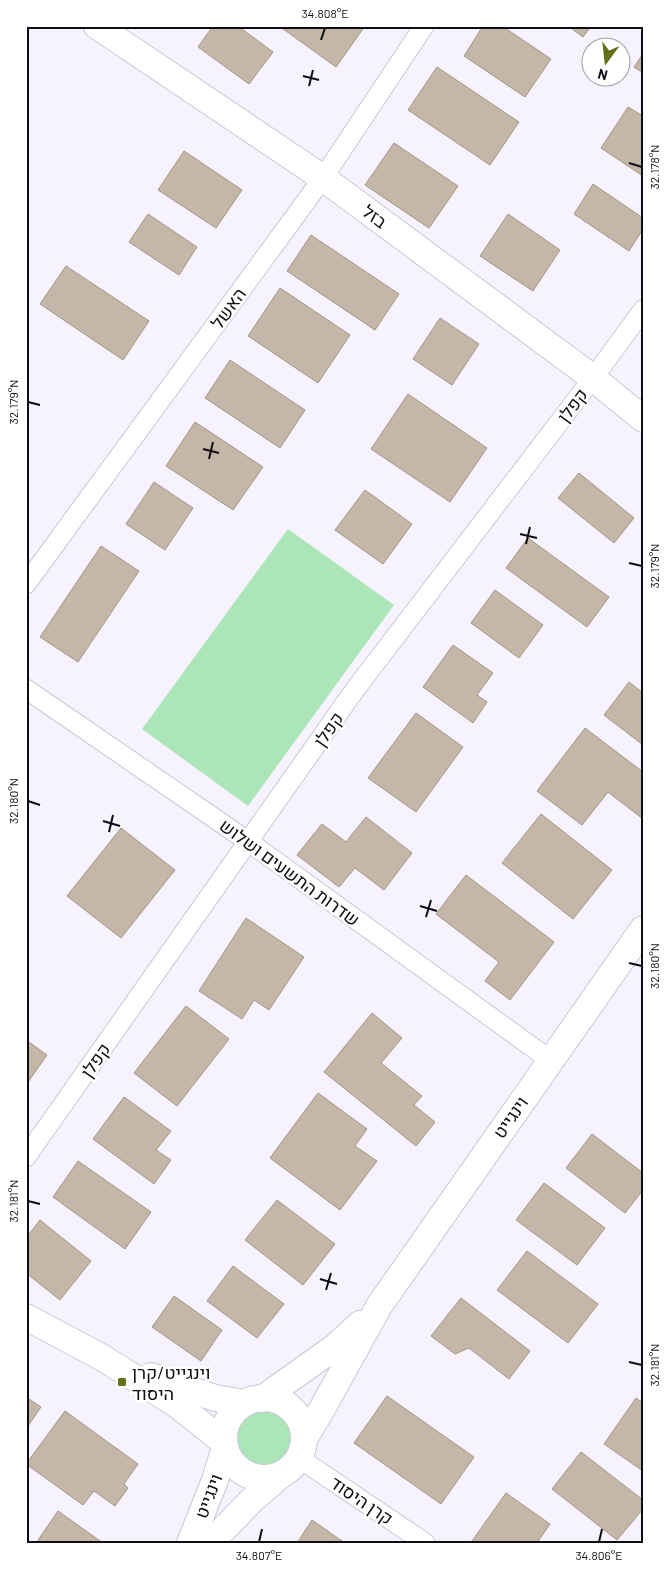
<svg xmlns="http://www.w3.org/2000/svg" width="669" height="1569" font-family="Barlow,Heebo,sans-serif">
<rect width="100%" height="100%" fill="#f6f3ff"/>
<!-- green -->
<g fill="#ace6b8">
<path d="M288 529 394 605 248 806 142 729Z"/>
<circle cx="266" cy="1438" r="29"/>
</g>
<!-- building -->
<g fill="#c5b7a8" stroke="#a39587">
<path d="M213 26H238L273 52 249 84 198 47Z"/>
<path d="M279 26H365L336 67Z"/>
<path d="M483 26H502L551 59 525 97 464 56Z"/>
<path d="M568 26H591L583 37Z"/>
<path d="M643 54V73L634 67Z"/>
<path d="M437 67 519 122 490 165 408 110Z"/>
<path d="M628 107 643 116V176L601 148Z"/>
<path d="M394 143 458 186 429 228 365 185Z"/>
<path d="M184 151 242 190 216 228 158 190Z"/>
<path d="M593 184 643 218V229L629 251 574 214Z"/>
<path d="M148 214 197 247 179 275 129 242Z"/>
<path d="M508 214 560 250 533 291 480 256Z"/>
<path d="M311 235 399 294 375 330 287 271Z"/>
<path d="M66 266 149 321 123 360 40 304Z"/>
<path d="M280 288 350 335 318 383 248 336Z"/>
<path d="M440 318 479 344 452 385 413 359Z"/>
<path d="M230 360 305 410 280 448 205 398Z"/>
<path d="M408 394 487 448 450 502 371 449Z"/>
<path d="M195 422 263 467 233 510 166 466Z"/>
<path d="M579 473 634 518 614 543 558 498Z"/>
<path d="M154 482 193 508 165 550 126 524Z"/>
<path d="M365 490 412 524 383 564 335 530Z"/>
<path d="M528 538 609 597 587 627 506 568Z"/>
<path d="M101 546 139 571 78 662 40 637Z"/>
<path d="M495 590 543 625 519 658 471 623Z"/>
<path d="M453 645 493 673 477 695 487 702 473 723 423 687Z"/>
<path d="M629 682 643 693V745L604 715Z"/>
<path d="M416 713 463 747 416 812 368 778Z"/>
<path d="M585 728 643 772V819L608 792 582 825 537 791Z"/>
<path d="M541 814 612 870 573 919 502 863Z"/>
<path d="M366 817 412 853 384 890 355 868 339 887 297 855 322 824 346 842Z"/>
<path d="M121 828 175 870 121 938 67 896Z"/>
<path d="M466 875 554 942 510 1000 485 981 499 962 436 914Z"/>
<path d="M246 918 304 957 269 1010 254 1000 242 1019 199 991Z"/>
<path d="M186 1006 229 1039 177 1106 134 1073Z"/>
<path d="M372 1013 402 1038 381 1063 422 1096 414 1105 435 1122 416 1146 324 1072Z"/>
<path d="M26 1040 47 1055 26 1085Z"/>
<path d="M318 1093 367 1129 355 1146 377 1161 340 1210 270 1158Z"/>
<path d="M124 1097 171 1131 156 1150 171 1160 154 1184 93 1139Z"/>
<path d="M592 1134 643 1173V1190L625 1213 566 1168Z"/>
<path d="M78 1161 151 1212 125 1249 53 1197Z"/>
<path d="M544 1183 605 1228 577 1265 516 1220Z"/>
<path d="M277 1200 335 1244 303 1285 245 1240Z"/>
<path d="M40 1220 91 1261 60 1300 26 1273V1238Z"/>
<path d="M527 1251 598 1304 568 1343 497 1290Z"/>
<path d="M233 1266 284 1304 257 1338 207 1301Z"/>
<path d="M174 1296 222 1330 201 1361 152 1327Z"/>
<path d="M461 1298 530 1351 509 1379 469 1348 455 1354 431 1336Z"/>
<path d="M387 1396 474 1457 441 1504 354 1443Z"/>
<path d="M26 1397 41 1407 26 1429Z"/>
<path d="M636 1398 643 1403V1471L604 1444Z"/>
<path d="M65 1411 138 1464 124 1484 128 1488 115 1506 94 1491 83 1505 26 1464Z"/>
<path d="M581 1452 643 1500V1509L617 1540 552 1489Z"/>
<path d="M506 1493 550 1524 537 1543H474L472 1541Z"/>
<path d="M58 1511 103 1543H36Z"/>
<path d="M312 1520 345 1543H297Z"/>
</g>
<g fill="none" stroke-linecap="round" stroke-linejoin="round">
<defs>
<g id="street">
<path d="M26 584 323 178 424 26"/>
<path d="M26 689 249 842 550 1060"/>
<path d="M26 1157 354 691 593 378 643 310"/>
<path d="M299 1458 425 1543"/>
</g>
<g id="secondary">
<path d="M97 26 323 178 593 378 643 419"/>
<path d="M26 1317 103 1358 176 1404 224 1442"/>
<path d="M151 1376 215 1398 245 1403"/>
<circle cx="264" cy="1438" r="40"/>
<path d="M262 1399 335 1347 360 1324"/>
<path d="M304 1439 322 1409 379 1306 643 929"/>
<path d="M190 1543 215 1480 225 1448"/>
<path d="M210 1543 252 1500 282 1474"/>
</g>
</defs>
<!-- street casing -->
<use href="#street" stroke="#cac6d9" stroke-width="21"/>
<!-- secondary casing -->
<use href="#secondary" stroke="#cac6d9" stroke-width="28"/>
<!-- street -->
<use href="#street" stroke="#fff" stroke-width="19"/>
<!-- secondary -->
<use href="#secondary" stroke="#fff" stroke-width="26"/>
</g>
<!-- ticks -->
<path fill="none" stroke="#0f0d14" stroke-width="2" d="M321 40 325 28M303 76 319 80M309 86 313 70M629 163 642 167M28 402 40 405M203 449 219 453M209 459 213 442M520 534 537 538M526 544 530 527M629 563 642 566M28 801 40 805M103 821 120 826M109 832 113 815M420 906 437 911M426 917 431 900M629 963 642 966M28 1201 40 1204M320 1279 337 1284M326 1290 331 1273M629 1362 642 1365M259 1542 262 1529M599 1542 602 1529"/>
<!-- markers -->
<rect fill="#667018" stroke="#fff" stroke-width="2" x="117" y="1377" width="10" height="10" rx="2.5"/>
<g text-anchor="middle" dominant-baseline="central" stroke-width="5" stroke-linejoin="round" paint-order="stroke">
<!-- street labels -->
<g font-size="18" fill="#0f0d14" stroke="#fff">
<text transform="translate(375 216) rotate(37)">בזל</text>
<text transform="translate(228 308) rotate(-54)">האשל</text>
<text transform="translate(572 405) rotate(-53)">קפלן</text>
<text transform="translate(328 729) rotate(-55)">קפלן</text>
<text transform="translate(290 872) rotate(36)">שדרות התשעים ושלוש</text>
<text transform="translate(95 1060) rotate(-55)">קפלן</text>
<text transform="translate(510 1117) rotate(-55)">וינגייט</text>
<text transform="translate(208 1496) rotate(-69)">וינגייט</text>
<text transform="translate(362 1500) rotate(34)">קרן היסוד</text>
</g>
<!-- poi labels -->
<g font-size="18" fill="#0f0d14" stroke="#fff" text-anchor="start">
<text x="132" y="1372">וינגייט/קרן<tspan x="132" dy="21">היסוד</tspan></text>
</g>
</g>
<!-- border -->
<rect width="669" height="1569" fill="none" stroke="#ffffff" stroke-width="55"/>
<!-- north arrow -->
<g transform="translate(606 62) rotate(195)"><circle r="24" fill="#ffffff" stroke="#9f9ea1"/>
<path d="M0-4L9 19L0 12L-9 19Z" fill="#667018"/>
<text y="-8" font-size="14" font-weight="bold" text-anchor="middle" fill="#0f0d14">N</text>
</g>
<rect x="28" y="28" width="614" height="1514" fill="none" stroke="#0f0d14" stroke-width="2"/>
<g font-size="12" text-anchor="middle" fill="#0f0d14">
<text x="325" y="18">34.808°E</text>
<text transform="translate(655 167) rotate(-90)" y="4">32.178°N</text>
<text transform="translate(14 402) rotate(-90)" y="4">32.179°N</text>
<text transform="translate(655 566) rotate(-90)" y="4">32.179°N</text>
<text transform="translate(14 801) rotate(-90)" y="4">32.180°N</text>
<text transform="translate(655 966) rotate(-90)" y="4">32.180°N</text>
<text transform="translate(14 1201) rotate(-90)" y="4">32.181°N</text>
<text transform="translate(655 1365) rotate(-90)" y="4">32.181°N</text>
<text x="259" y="1560">34.807°E</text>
<text x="599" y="1560">34.806°E</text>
</g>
</svg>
